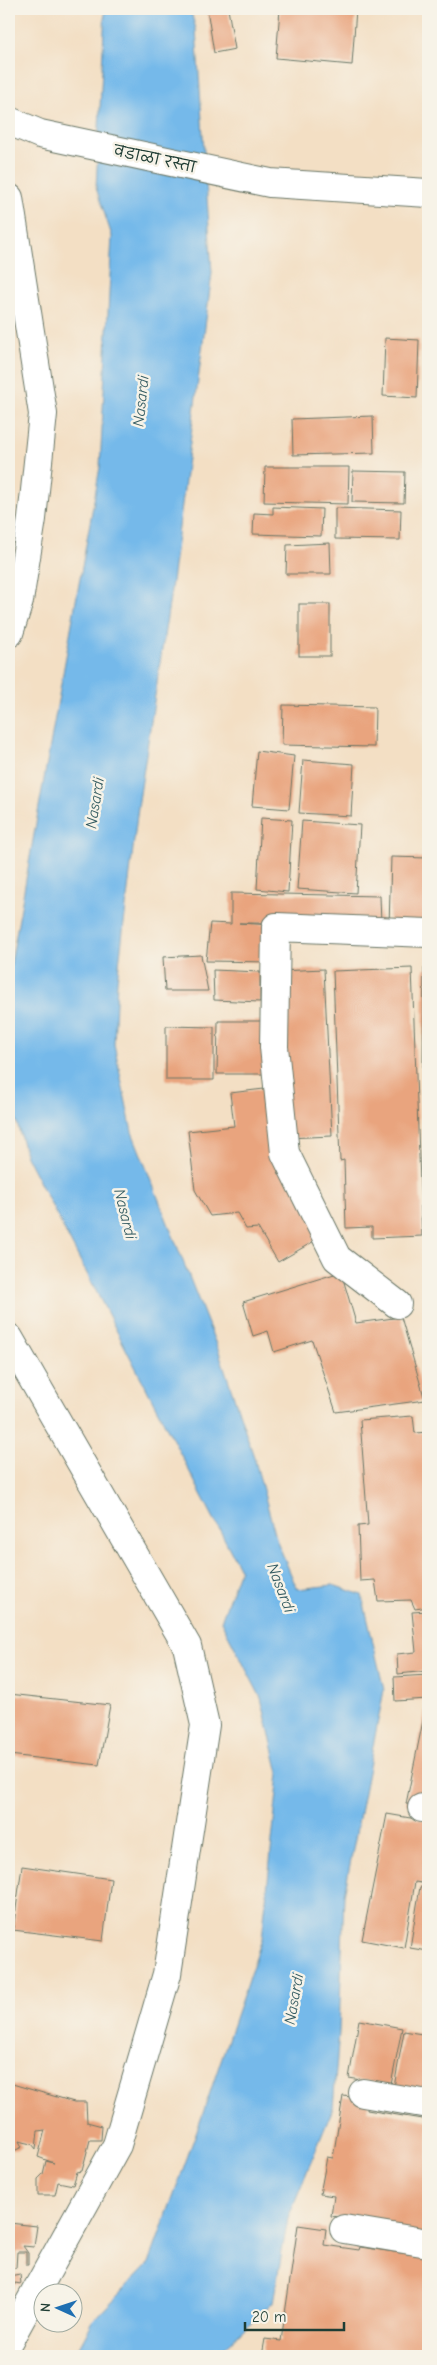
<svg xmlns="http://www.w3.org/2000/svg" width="437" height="2365" font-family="'Comic Neue','Playpen Sans Deva',sans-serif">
<rect width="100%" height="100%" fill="#f7f3e8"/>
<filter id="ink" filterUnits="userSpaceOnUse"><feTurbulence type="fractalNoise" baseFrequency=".02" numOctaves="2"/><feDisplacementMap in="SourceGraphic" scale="10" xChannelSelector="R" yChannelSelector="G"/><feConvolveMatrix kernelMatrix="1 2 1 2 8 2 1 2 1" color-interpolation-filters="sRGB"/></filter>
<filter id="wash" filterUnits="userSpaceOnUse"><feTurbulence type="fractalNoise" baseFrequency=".0096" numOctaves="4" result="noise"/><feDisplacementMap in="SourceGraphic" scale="20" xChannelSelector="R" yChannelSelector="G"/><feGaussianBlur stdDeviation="1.12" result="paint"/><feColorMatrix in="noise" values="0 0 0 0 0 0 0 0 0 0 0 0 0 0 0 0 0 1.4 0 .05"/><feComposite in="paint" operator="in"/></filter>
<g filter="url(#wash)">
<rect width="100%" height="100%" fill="#f3dfc4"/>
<!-- water -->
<path fill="#74b9ea" stroke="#4a7b8f" d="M105 9H190L196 29 212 273 170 597 138 807 117 981 114 1044 132 1132 219 1352 254 1457 277 1541 297 1589 333 1585 362 1595 384 1690 344 1895 339 2032 333 2108 288 2218 273 2302 215 2356H74L93 2321 149 2263 200 2122 262 1939 279 1773 261 1698 221 1621 240 1569 26 1156 9 1093V974L100 467 112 236 96 188Z"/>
<g id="blocks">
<!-- building -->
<g fill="#e9a47e">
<path d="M207 9H228L235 49 214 53Z"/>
<path d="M280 9H356L352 65 276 58Z"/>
<path d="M385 338 419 340 417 398 383 396Z"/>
<path d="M373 416 374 453 293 455 292 419Z"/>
<path d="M265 467H349L348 504 264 502Z"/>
<path d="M353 471 405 472 404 503 352 502Z"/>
<path d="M273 507 322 509 321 536 253 534 254 513 273 514Z"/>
<path d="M335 508 401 510 400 540 335 539Z"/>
<path d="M330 543 331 574H286L287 545Z"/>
<rect x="299" y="604" width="31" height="52"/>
<path d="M283 705 375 707 374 747 282 745Z"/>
<path d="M257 751 294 756 289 809 252 806Z"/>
<path d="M303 760 354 764 351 816 299 813Z"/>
<path d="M261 818 292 820 288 892 257 889Z"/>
<path d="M302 821 360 825 356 893 297 889Z"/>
<path d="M391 857 428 858V927L389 926Z"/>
<path d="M231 893 380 896 381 924 239 923 273 925 271 962 206 961 210 923 231 924Z"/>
<path d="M201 955 208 991H165L163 957Z"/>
<path d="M412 968 422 1236 372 1238V1227L346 1228 344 1160 340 1161 333 971Z"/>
<path d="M424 968H428V1067H423Z"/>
<path d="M324 969 332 1136 287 1138 279 971Z"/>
<path d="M213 970 260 972V1002L214 1000Z"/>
<path d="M218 1021H269V1074H217Z"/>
<path d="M166 1026 214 1027V1080H166Z"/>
<path d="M264 1089 269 1131 323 1236 278 1262 258 1228 246 1229 237 1213 210 1216 195 1190 188 1131 234 1126 230 1093Z"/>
<path d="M341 1272 356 1323 401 1317 425 1400 336 1412 312 1340 274 1352 268 1331 253 1336 243 1302Z"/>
<path d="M413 1416 415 1433 428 1432V1607L415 1609 411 1600 378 1601 375 1580 360 1581 358 1526 368 1525 360 1420Z"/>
<path d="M428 1611V1671L398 1674 397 1654 416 1652 412 1612Z"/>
<path d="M428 1675V1699L395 1701 394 1677Z"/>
<path d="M9 1694 110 1705 99 1765 9 1755Z"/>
<path d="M427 1701H428V1807L406 1804Z"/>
<path d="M387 1814 428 1821V1884L415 1882 404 1948 362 1940Z"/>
<path d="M22 1866 111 1879 103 1941 13 1930Z"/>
<path d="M420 1887 428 1888V1951L410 1948Z"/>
<path d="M359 2020 402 2028 391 2085 349 2078Z"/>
<path d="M404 2031 428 2035V2094L394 2087Z"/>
<path d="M9 2083 74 2102H86L87 2122 102 2126 101 2140H90L82 2171 77 2172 73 2185 58 2182 55 2195H38V2179L43 2174 46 2161 54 2163 38 2157 45 2130 38 2131 36 2149 32 2144 19 2141 22 2147 16 2150 9 2148Z"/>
<path d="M343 2096 369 2099 367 2110 428 2120V2170L425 2189H428V2236L377 2223 331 2216 334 2196 320 2194 327 2157 333 2158Z"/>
<path d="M9 2223 37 2226 34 2247 23 2246 28 2253V2265H26V2252H17L16 2268H9Z"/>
<path d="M298 2225 326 2229 324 2245 359 2250 360 2247 428 2257V2356H262L265 2339 281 2341Z"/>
<path d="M20 2274 21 2284 15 2283 12 2295 9 2296V2276Z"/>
</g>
</g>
</g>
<g filter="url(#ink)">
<use href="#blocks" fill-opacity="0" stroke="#697666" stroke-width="1"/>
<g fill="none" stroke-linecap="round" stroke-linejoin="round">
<defs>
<g id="minor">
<path d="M9 198 43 414 32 519 19 601 9 633"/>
<path d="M397 1304 337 1258 285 1153 274 1047 276 927 428 933"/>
<path d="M9 1338 187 1646 205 1725 167 1974 117 2145 9 2340"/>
<path d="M422 1808 428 1809"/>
<path d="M363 2093 428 2104"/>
<path d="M344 2229 428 2243"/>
</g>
<path id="major" d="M9 121 40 134 270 183 428 193"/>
</defs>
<!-- minor casing -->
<use href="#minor" stroke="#697666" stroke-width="30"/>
<!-- major casing -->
<use href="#major" stroke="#697666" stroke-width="30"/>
<!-- minor -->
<use href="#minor" stroke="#fff" stroke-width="28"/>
<!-- major -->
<use href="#major" stroke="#fff" stroke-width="28"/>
</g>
</g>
<g text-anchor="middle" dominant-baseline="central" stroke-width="5" stroke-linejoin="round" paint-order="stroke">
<!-- street labels -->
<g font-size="15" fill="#1f3d34" stroke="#f7f3e8">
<text transform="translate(155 159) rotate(12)">वडाळा रस्ता</text>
</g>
<!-- water labels -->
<g font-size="16" font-style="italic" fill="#345c62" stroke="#f7f3e8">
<text transform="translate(141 401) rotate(-84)">Nasardi</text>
<text transform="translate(95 803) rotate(-81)">Nasardi</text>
<text transform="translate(125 1214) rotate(76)">Nasardi</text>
<text transform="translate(281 1588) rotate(69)">Nasardi</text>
<text transform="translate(294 1999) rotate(-80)">Nasardi</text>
</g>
</g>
<!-- margin -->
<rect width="437" height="2365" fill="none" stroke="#f7f3e8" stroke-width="30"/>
<!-- north arrow -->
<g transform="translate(58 2308) rotate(273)"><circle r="24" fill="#f7f3e8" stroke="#a1aaa0"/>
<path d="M0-4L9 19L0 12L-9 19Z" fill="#1f6fb2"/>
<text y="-8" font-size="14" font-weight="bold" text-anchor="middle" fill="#1f3d34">N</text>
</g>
<!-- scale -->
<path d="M245 2322v8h99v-8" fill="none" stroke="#1f3d34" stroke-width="2.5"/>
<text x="252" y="2322" font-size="15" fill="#1f3d34" stroke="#f7f3e8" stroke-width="4" paint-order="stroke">20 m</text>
</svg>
